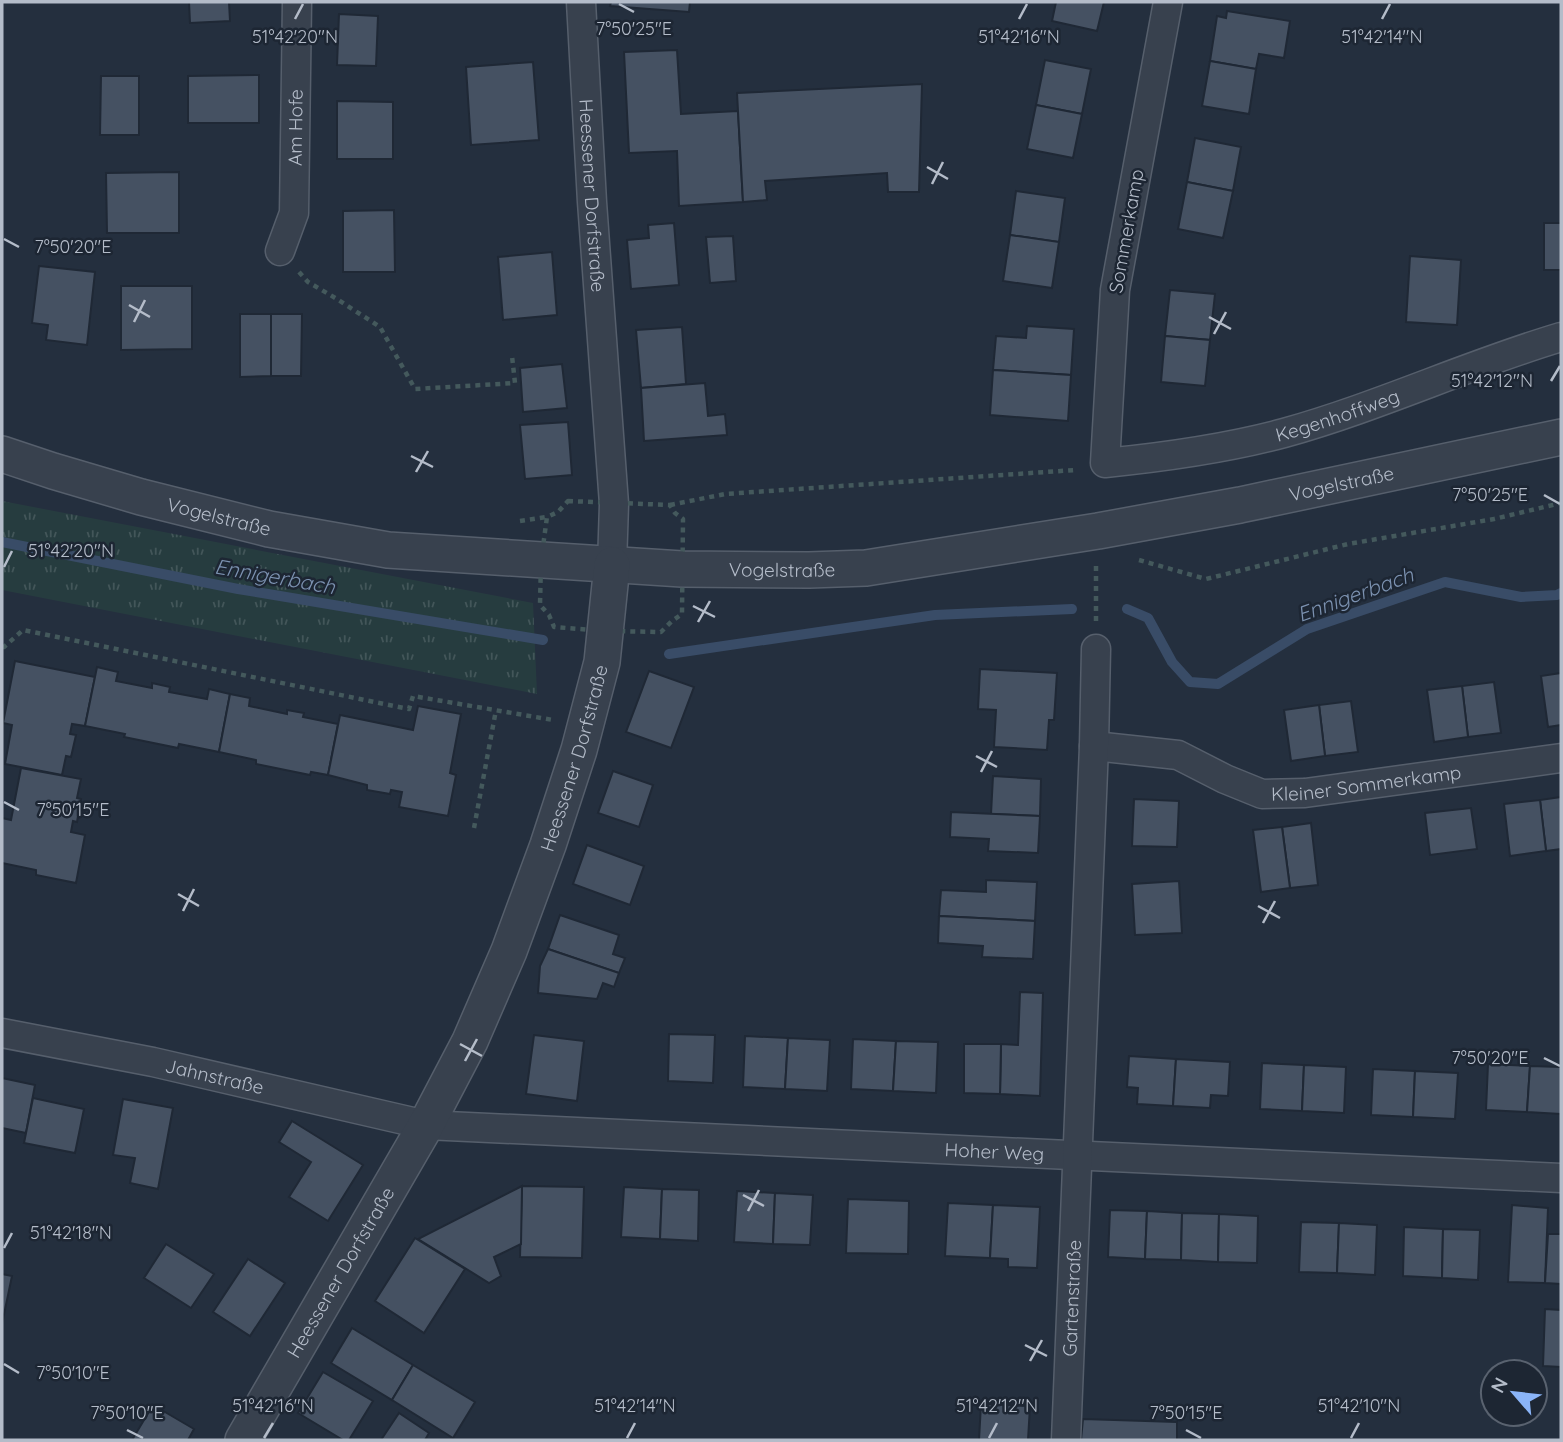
<svg xmlns="http://www.w3.org/2000/svg" width="1563" height="1442" font-family="Quicksand,sans-serif">
<defs>
<pattern id="grass-tufts" width="24" height="20" patternUnits="userSpaceOnUse" patternTransform="scale(1.75)"><rect width="24" height="20" fill="#263c3f"/><path d="M3 7l-1-3M5 7V3M7 7l1-3M15 17l-1-3M17 17v-4M19 17l1-3" fill="none" stroke="#435659"/></pattern>
</defs>
<rect width="100%" height="100%" fill="#242f3e"/>
<!-- grass -->
<path fill="url(#grass-tufts)" d="M2 501 533 603 537 694 2 590Z"/>
<g fill="none" stroke-linecap="round" stroke-linejoin="round">
<!-- stream -->
<g stroke="#394c67" stroke-width="10">
<path d="M2 542 238 589 543 640"/>
<path d="M1127 609 1148 618 1172 662 1190 682 1218 684 1307 629 1445 582 1521 597 1557 595 1561 593"/>
<path d="M669 654 935 615 1072 609"/>
</g>
</g>
<!-- building -->
<g fill="#455162" stroke="#1f2835" stroke-width="2">
<path d="M189 2H229L230 21 190 23Z"/>
<path d="M611 2H690L689 12 610 6Z"/>
<path d="M1056 2H1104L1097 31 1052 21Z"/>
<path d="M1227 11 1290 21 1284 58 1259 54 1256 69 1210 61 1217 16 1226 18Z"/>
<path d="M339 14 378 16 376 66 337 65Z"/>
<path d="M677 50 681 114 738 111 743 202 679 206 677 151 629 153 624 52Z"/>
<path d="M1045 60 1091 69 1082 114 1036 105Z"/>
<path d="M1210 61 1256 69 1249 114 1202 106Z"/>
<path d="M533 62 539 140 471 145 466 67Z"/>
<path d="M259 75V123H188V76Z"/>
<path d="M101 76H139V135H100Z"/>
<path d="M922 84 919 192H888L887 173 765 181 767 200 743 202 737 93Z"/>
<path d="M337 101 393 102V159H337Z"/>
<path d="M1036 105 1082 114 1073 158 1027 149Z"/>
<path d="M1195 138 1241 147 1233 191 1187 182Z"/>
<path d="M179 172V233H107L106 173Z"/>
<path d="M1187 182 1233 191 1223 238 1178 229Z"/>
<path d="M1016 191 1065 198 1059 242 1010 235Z"/>
<path d="M394 210 395 272H343V211Z"/>
<path d="M674 223 679 285 631 289 627 240 649 238 648 225Z"/>
<rect x="1544" y="223" width="17" height="47"/>
<path d="M1010 235 1059 242 1052 288 1003 281Z"/>
<path d="M733 236 736 281 710 283 706 237Z"/>
<path d="M552 252 557 315 503 320 498 257Z"/>
<path d="M1410 256 1461 260 1457 325 1406 322Z"/>
<path d="M39 266 95 272 87 345 46 340 48 325 32 323Z"/>
<path d="M121 286H192V349L121 350Z"/>
<path d="M1170 290 1215 294 1210 340 1165 336Z"/>
<path d="M240 314H271V376L240 377Z"/>
<path d="M271 314H302L301 376H271Z"/>
<path d="M1027 326 1074 329 1071 375 993 370 996 336 1026 338Z"/>
<path d="M682 327 686 384 641 388 636 330Z"/>
<path d="M1165 336 1210 340 1205 386 1161 382Z"/>
<path d="M562 364 567 408 523 412 520 368Z"/>
<path d="M993 370 1071 375 1068 421 990 415Z"/>
<path d="M705 383 708 416 725 414 727 435 644 441 641 388Z"/>
<path d="M568 422 572 475 525 479 520 425Z"/>
<path d="M15 661 95 677 85 726 72 724 70 734 76 735 71 757 66 756 62 775 5 764 12 725 3 723Z"/>
<path d="M97 667 118 672 116 681 152 688V683L170 687 169 692 207 699 209 689 230 694 219 752 179 744 178 748 124 737 125 734 85 726Z"/>
<path d="M980 669 1057 673 1054 720H1049L1047 750 994 747 996 710 978 709Z"/>
<path d="M649 671 694 687 671 748 626 732Z"/>
<path d="M1561 673V725L1548 727 1541 676Z"/>
<path d="M1494 682 1501 733 1468 737 1462 686Z"/>
<path d="M1462 686 1468 737 1434 742 1427 690Z"/>
<path d="M230 694 250 698 249 706 287 714V710L304 713 303 717 338 724 328 775 311 772 310 775 256 764V760L219 752Z"/>
<path d="M1351 701 1358 752 1325 756 1319 705Z"/>
<path d="M1319 705 1325 756 1291 761 1284 710Z"/>
<path d="M418 706 461 714 450 773 456 775 448 816 399 807 402 792 391 790 390 794 367 790V785L328 775 340 715 413 730Z"/>
<path d="M21 768 81 779 77 798 81 799 77 822 73 821 71 832 85 835 76 883 36 875V870L2 863V818L11 820Z"/>
<path d="M613 771 653 785 639 827 598 813Z"/>
<path d="M993 776 1041 779 1040 816 991 814Z"/>
<path d="M1561 797V849L1546 851 1540 800Z"/>
<path d="M1134 799 1179 801 1177 847 1132 846Z"/>
<path d="M1540 800 1546 851 1510 856 1504 804Z"/>
<path d="M1471 808 1477 849 1430 855 1425 813Z"/>
<path d="M951 812 1040 816 1038 853 988 851 989 839 950 837Z"/>
<path d="M1311 823 1318 885 1290 888 1282 827Z"/>
<path d="M1282 827 1290 888 1261 892 1253 830Z"/>
<path d="M587 845 644 866 630 905 573 884Z"/>
<path d="M986 880 1037 882 1035 921 939 916 941 890 986 892Z"/>
<path d="M1179 881 1182 933 1135 935 1132 884Z"/>
<path d="M560 915 619 935 613 954 625 958 619 973 548 949Z"/>
<path d="M939 916 1035 921 1033 959 982 957 983 946 938 943Z"/>
<path d="M548 949 619 973 614 987 603 983 597 999 538 993 540 966Z"/>
<path d="M1020 992 1043 993 1040 1096 1000 1094 1001 1044 1018 1045Z"/>
<path d="M669 1034 715 1035 713 1083 668 1081Z"/>
<path d="M534 1035 584 1041 577 1101 526 1094Z"/>
<path d="M745 1036 788 1038 785 1089 743 1087Z"/>
<path d="M788 1038 830 1040 827 1091 785 1089Z"/>
<path d="M853 1039 896 1041 893 1091 851 1089Z"/>
<path d="M896 1041 938 1042 936 1093 893 1091Z"/>
<path d="M964 1044H1001L1000 1094 964 1093Z"/>
<path d="M1129 1056 1176 1059 1173 1106 1137 1104 1138 1088 1127 1087Z"/>
<path d="M1176 1059 1230 1062 1228 1096 1211 1095 1210 1108 1173 1106Z"/>
<path d="M1262 1063 1304 1065 1302 1111 1260 1109Z"/>
<path d="M1488 1064 1530 1066 1527 1112 1486 1110Z"/>
<path d="M1304 1065 1346 1067 1344 1113 1302 1111Z"/>
<path d="M1530 1066 1561 1067V1114L1527 1112Z"/>
<path d="M1373 1069 1415 1071 1413 1117 1371 1115Z"/>
<path d="M1415 1071 1458 1073 1455 1119 1413 1117Z"/>
<path d="M2 1078 35 1085 26 1133 2 1128Z"/>
<path d="M33 1098 84 1109 75 1153 24 1143Z"/>
<path d="M123 1099 173 1108 158 1189 130 1183 135 1158 113 1155Z"/>
<path d="M292 1121 363 1165 328 1221 289 1197 311 1162 279 1142Z"/>
<path d="M522 1186 584 1187 582 1258 520 1257Z"/>
<path d="M522 1186 521 1244 494 1257 501 1276 489 1283 418 1239Z"/>
<path d="M624 1187 662 1189 660 1239 621 1237Z"/>
<path d="M662 1189 699 1190 698 1241 660 1239Z"/>
<path d="M737 1191 775 1193 773 1244 734 1242Z"/>
<path d="M775 1193 813 1195 810 1245 773 1244Z"/>
<path d="M848 1199 909 1201 908 1254 846 1253Z"/>
<path d="M948 1203 993 1205 990 1258 945 1256Z"/>
<path d="M993 1205 1040 1207 1037 1268 1008 1267V1259L990 1258Z"/>
<path d="M1512 1205 1548 1208 1545 1283 1508 1282Z"/>
<path d="M1110 1210 1147 1211 1145 1259 1108 1257Z"/>
<path d="M1147 1211 1182 1213 1181 1260 1145 1259Z"/>
<path d="M1182 1213 1219 1214 1218 1262 1181 1260Z"/>
<path d="M1219 1214 1258 1216 1257 1263 1218 1262Z"/>
<path d="M1301 1222 1339 1223 1337 1273 1299 1272Z"/>
<path d="M1339 1223 1377 1225 1375 1275 1337 1273Z"/>
<path d="M1404 1227 1443 1229 1442 1278 1403 1276Z"/>
<path d="M1443 1229 1480 1230 1478 1280 1442 1278Z"/>
<path d="M1548 1234H1561V1284L1545 1283Z"/>
<path d="M415 1238 465 1269 424 1333 375 1301Z"/>
<path d="M166 1244 214 1274 191 1308 144 1278Z"/>
<path d="M248 1259 285 1283 250 1336 213 1312Z"/>
<path d="M2 1274 12 1276 2 1324Z"/>
<path d="M1545 1309 1561 1310V1367L1543 1366Z"/>
<path d="M352 1328 413 1365 392 1400 331 1363Z"/>
<path d="M413 1365 475 1402 453 1438 392 1400Z"/>
<path d="M323 1372 373 1401 349 1440H343L298 1413Z"/>
<path d="M981 1404 1030 1406 1028 1440H979Z"/>
<path d="M153 1405 194 1429 188 1440H132Z"/>
<path d="M399 1413 429 1433 425 1440H381Z"/>
<path d="M1083 1419 1177 1422V1440H1081Z"/>
</g>
<g fill="none" stroke-linecap="round" stroke-linejoin="round">
<defs>
<g id="minor">
<path id="s1" d="M581 2 592 202 614 504 612 565"/>
<path id="s2" d="M1168 2 1115 290 1105 463C1165 457 1225 449 1284 433 1378 407 1467 365 1561 337"/>
<path id="s3" d="M280 251 294 213 297 2"/>
<path id="s4" d="M1094 746 1178 755 1225 779 1262 794 1305 793 1561 758"/>
<path id="s5" d="M2 1033 153 1062 426 1125 1561 1178"/>
<path id="s6" d="M1066 1440 1094 746 1096 649"/>
</g>
<g id="tertiary">
<path id="s7" d="M2 454 53 471 141 497 269 529 388 550 682 569 809 570 866 568 1098 531 1240 505 1561 437"/>
<path id="s8" d="M243 1440 426 1125 470 1041 509 951 548 845 579 750 602 662 612 565"/>
</g>
</defs>
<!-- minor casing -->
<use href="#minor" stroke="#565f6c" stroke-width="31"/>
<!-- tertiary casing -->
<use href="#tertiary" stroke="#565f6c" stroke-width="38"/>
<!-- path -->
<g stroke="#44595c" stroke-width="4.5" stroke-dasharray="5 5" stroke-linecap="butt">
<path d="M299 272 308 282 337 299 380 327 415 389 515 383 512 356"/>
<path d="M568 501 670 505 675 513 683 519 682 614 672 621 661 632 606 631 554 627 549 615 540 605 541 561 547 517 558 512Z"/>
<path d="M670 505 725 494 1075 470"/>
<path d="M520 521 547 517"/>
<path d="M1139 560 1206 579 1348 544 1494 519 1561 503"/>
<path d="M1096 566V621"/>
<path d="M2 647H4L23 630 409 709 413 696 553 720"/>
<path d="M474 828 496 710"/>
</g>
<!-- minor -->
<use href="#minor" stroke="#38414e" stroke-width="28"/>
<!-- tertiary -->
<use href="#tertiary" stroke="#38414e" stroke-width="35"/>
</g>
<!-- ticks -->
<path fill="none" stroke="#b4bcc9" stroke-width="2.5" d="M619 4 634 12M295 19 303 4M1019 19 1027 4M1382 19 1390 4M927 167 948 179M932 184 943 162M4 239 19 247M129 305 150 317M1209 317 1231 329M134 322 145 300M1214 334 1226 312M1551 381 1560 366M411 456 433 467M416 472 428 451M1544 495 1560 504M4 567 12 551M693 606 715 617M698 622 710 601M976 756 997 767M981 772 992 751M4 802 19 810M178 894 199 906M1258 906 1280 918M183 911 194 889M1263 923 1275 901M460 1044 482 1056M1544 1058 1560 1066M465 1061 477 1039M743 1195 764 1206M748 1211 759 1190M4 1248 12 1233M1025 1345 1047 1356M1030 1361 1042 1340M4 1364 19 1373M127 1430 143 1438M1186 1430 1201 1438M264 1438 273 1423M627 1438 635 1423M989 1438 997 1423M1351 1438 1359 1423"/>
<g text-anchor="middle" dominant-baseline="central" stroke-width="5" stroke-linejoin="round" paint-order="stroke">
<!-- street labels -->
<g font-size="19" fill="#b4bcc9" stroke="#1d2633">
<text stroke="none"><textPath href="#s3" startOffset="126">Am Hofe</textPath></text>
<text stroke="none"><textPath href="#s1" startOffset="194">Heessener Dorfstraße</textPath></text>
<text transform="translate(1126 231) rotate(-80)">Sommerkamp</text>
<text stroke="none"><textPath href="#s2" startOffset="704">Kegenhoffweg</textPath></text>
<text stroke="none"><textPath href="#s7" startOffset="1360">Vogelstraße</textPath></text>
<text stroke="none"><textPath href="#s7" startOffset="226">Vogelstraße</textPath></text>
<text stroke="none"><textPath href="#s7" startOffset="793">Vogelstraße</textPath></text>
<text stroke="none"><textPath href="#s8" startOffset="761">Heessener Dorfstraße</textPath></text>
<text stroke="none"><textPath href="#s4" startOffset="282">Kleiner Sommerkamp</textPath></text>
<text stroke="none"><textPath href="#s5" startOffset="217">Jahnstraße</textPath></text>
<text stroke="none"><textPath href="#s5" startOffset="1003">Hoher Weg</textPath></text>
<text stroke="none"><textPath href="#s8" startOffset="194">Heessener Dorfstraße</textPath></text>
<text stroke="none"><textPath href="#s6" startOffset="142">Gartenstraße</textPath></text>
</g>
<!-- water labels -->
<g font-size="21" font-style="italic" fill="#7c92b1" stroke="#1d2633">
<text transform="translate(275 576) rotate(10)">Ennigerbach</text>
<text transform="translate(1355 594) rotate(-20)">Ennigerbach</text>
</g>
</g>
<g font-size="18" text-anchor="middle" fill="#b4bcc9" stroke="#1d2633" stroke-width="5" stroke-linejoin="round" paint-order="stroke">
<text x="634" y="35">7°50'25"E</text>
<text x="295" y="43">51°42'20"N</text>
<text x="1019" y="43">51°42'16"N</text>
<text x="1382" y="43">51°42'14"N</text>
<text x="73" y="253">7°50'20"E</text>
<text x="1492" y="387">51°42'12"N</text>
<text x="1490" y="501">7°50'25"E</text>
<text x="71" y="557">51°42'20"N</text>
<text x="73" y="816">7°50'15"E</text>
<text x="1490" y="1064">7°50'20"E</text>
<text x="71" y="1239">51°42'18"N</text>
<text x="73" y="1379">7°50'10"E</text>
<text x="273" y="1412">51°42'16"N</text>
<text x="635" y="1412">51°42'14"N</text>
<text x="997" y="1412">51°42'12"N</text>
<text x="1359" y="1412">51°42'10"N</text>
<text x="127" y="1419">7°50'10"E</text>
<text x="1186" y="1419">7°50'15"E</text>
</g>
<!-- border -->
<rect width="1563" height="1442" fill="none" stroke="#b4bcc9" stroke-width="7"/>
<!-- north arrow -->
<g transform="translate(1514 1393) rotate(298)"><circle r="33" fill="#1d2633" stroke="#59626f" stroke-width="2"/>
<path d="M0-5L12 26L0 18L-12 26Z" fill="#8ab4f8"/>
<text y="-10" font-size="19" font-weight="bold" text-anchor="middle" fill="#b4bcc9">N</text>
</g>
</svg>
